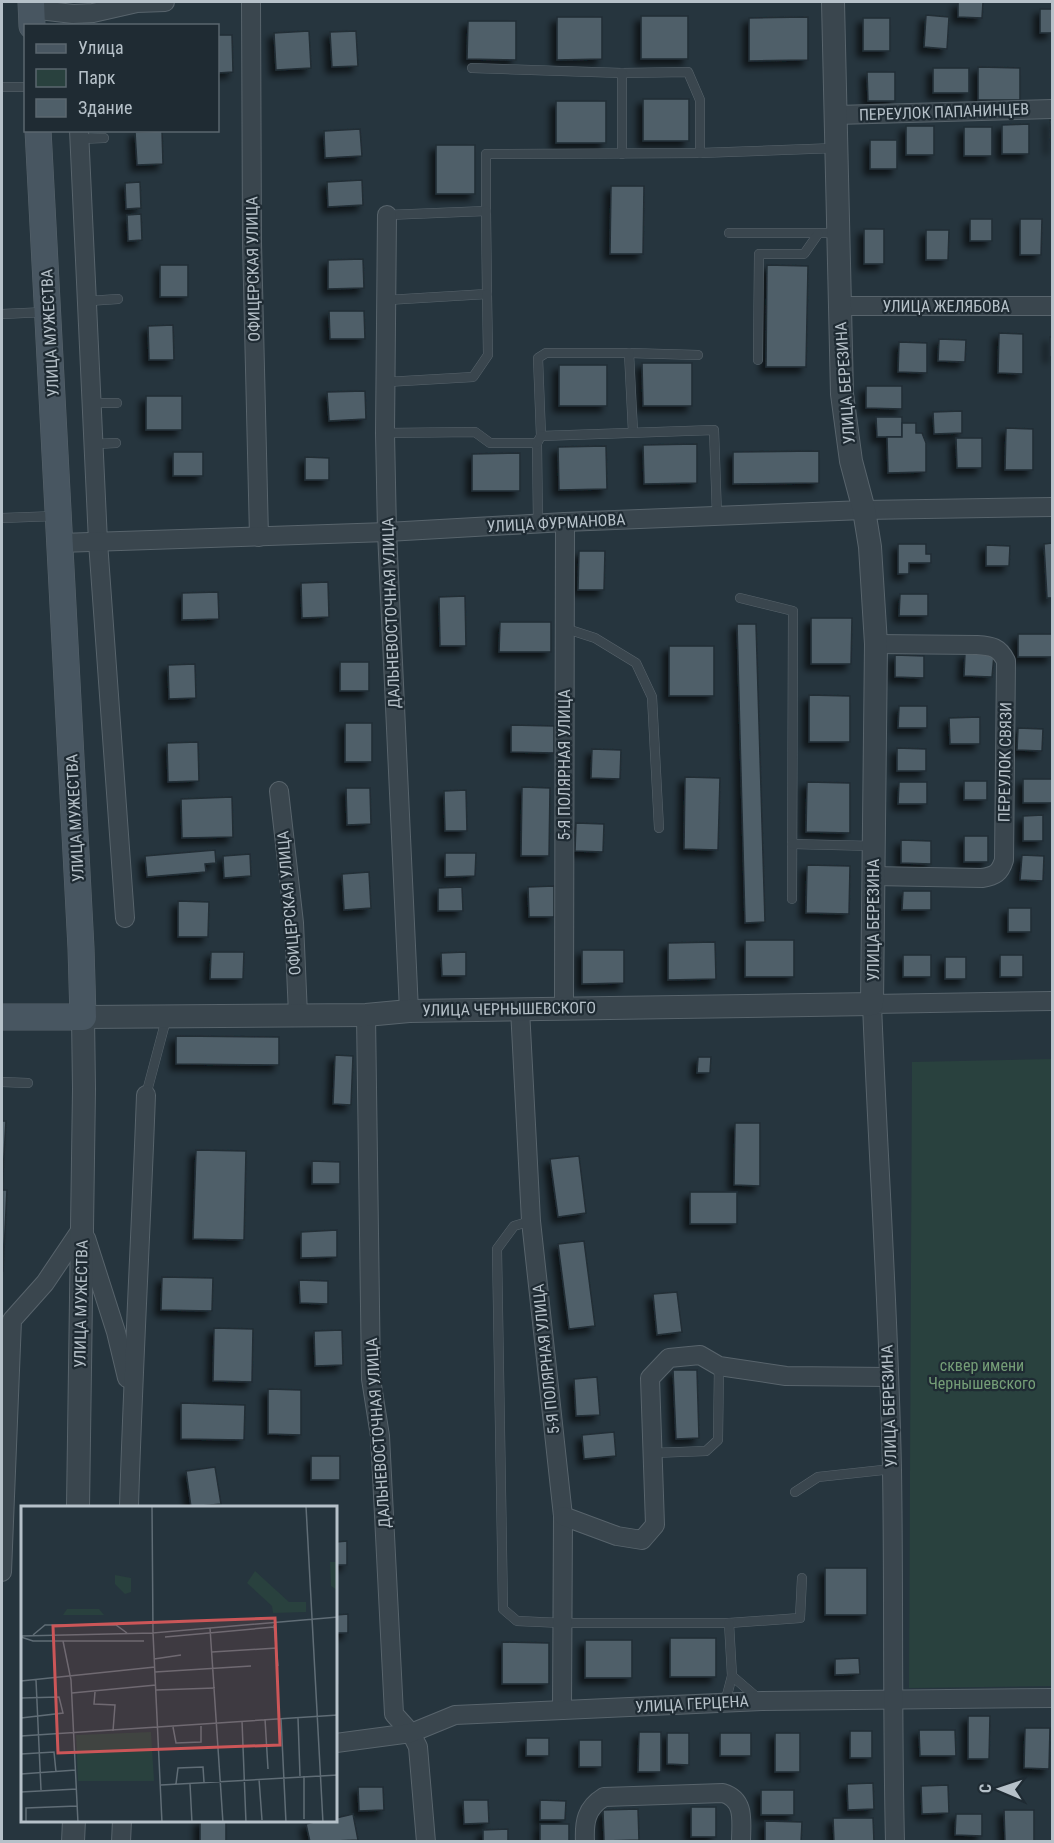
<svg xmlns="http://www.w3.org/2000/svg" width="1054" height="1843" font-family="'Roboto Condensed',sans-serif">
<defs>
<filter id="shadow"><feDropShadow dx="-5.5" dy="5.5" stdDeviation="3" flood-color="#0009"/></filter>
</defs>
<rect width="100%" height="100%" fill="#26353e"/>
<!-- green -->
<path fill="#29413e" d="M1052 1059V1686L909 1688 912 1062Z"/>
<!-- building -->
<g fill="#4f5f69" stroke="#212d35" stroke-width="1.5" filter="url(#shadow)">
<path d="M958 2H983L982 18 958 17Z"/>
<rect x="1040" y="9" width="12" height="24"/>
<path d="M926 15 949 17 947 49 924 47Z"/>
<rect x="641" y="16" width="47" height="43"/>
<path d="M557 17H602V59L557 60Z"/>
<path d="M808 17V60L749 61V18Z"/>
<rect x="863" y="18" width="27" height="33"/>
<path d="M468 21H516V60L467 59Z"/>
<path d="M309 31 311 68 276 70 274 33Z"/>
<path d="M356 31 358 66 332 67 330 32Z"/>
<path d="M218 35H232L233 72 218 73Z"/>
<path d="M978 67 1020 68V100H978Z"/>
<rect x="933" y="68" width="36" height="25"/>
<path d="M867 72H895V101H868Z"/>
<rect x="643" y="99" width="46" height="42"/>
<rect x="556" y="101" width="50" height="42"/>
<path d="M1050 120H1052V148L1051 149Z"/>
<path d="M1029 124V154H1002V125Z"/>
<rect x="906" y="126" width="28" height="29"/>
<rect x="964" y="127" width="28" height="29"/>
<path d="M360 129 362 156 325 158 324 131Z"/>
<path d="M162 131 163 164 137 165 135 132Z"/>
<rect x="870" y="140" width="27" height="29"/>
<rect x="436" y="145" width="39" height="49"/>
<path d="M362 180 363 205 328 207 327 182Z"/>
<path d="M140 182 141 208 126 209 125 183Z"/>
<path d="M611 186H644L643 254H610Z"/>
<path d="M141 214 142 240 128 241 127 215Z"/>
<rect x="970" y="219" width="22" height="22"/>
<path d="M1020 219H1042L1041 255H1020Z"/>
<rect x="864" y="229" width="20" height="35"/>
<path d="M926 230H949L948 260H926Z"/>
<path d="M363 259 364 288 328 289V260Z"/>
<rect x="160" y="265" width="28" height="32"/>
<path d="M767 265 808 266 806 367H766Z"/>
<path d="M329 311H364L365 339H330Z"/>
<path d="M173 325 174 360H149L148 326Z"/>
<path d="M999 333 1023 334V374L998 373Z"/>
<rect x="1050" y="337" width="2" height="20"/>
<path d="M939 339 966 340 965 362 938 361Z"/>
<path d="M899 342 927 343V373L898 372Z"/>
<path d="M642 363H692V406H643Z"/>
<rect x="559" y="365" width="48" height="41"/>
<path d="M866 386H902V409L866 408Z"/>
<path d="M365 391 366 419 329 421 327 392Z"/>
<rect x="146" y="396" width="36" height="34"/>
<path d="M962 411V433L934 434 933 412Z"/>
<path d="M876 417H902V437H877Z"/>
<path d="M902 423H916V433H922L926 443V472L888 473 887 437H902Z"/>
<path d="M1006 428 1033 429V470H1005Z"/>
<path d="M956 438H982V468H957Z"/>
<path d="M697 444V483L644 484 643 445Z"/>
<path d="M606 446 607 489 559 490 558 447Z"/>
<path d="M819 451V483L733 484V452Z"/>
<rect x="173" y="452" width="30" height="24"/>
<path d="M520 453V491H472V454Z"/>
<path d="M305 457 329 458V480H305Z"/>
<path d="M1052 543V598H1047L1044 544Z"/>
<path d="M898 544H926V554H931V563H909V574H898Z"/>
<path d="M986 545 1010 546 1009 566H986Z"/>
<path d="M579 551H605L604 590H578Z"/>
<path d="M328 582 329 617 302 618 301 583Z"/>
<path d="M218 592 219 619 182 620V593Z"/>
<path d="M900 594H928V616H899Z"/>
<path d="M465 596 466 646H440L439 597Z"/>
<path d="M811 618H852L851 664H811Z"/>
<path d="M500 622H551V652H499Z"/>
<path d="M737 624H756L765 922 745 923Z"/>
<rect x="1018" y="634" width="34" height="23"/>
<rect x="669" y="646" width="45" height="50"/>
<path d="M965 653 994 655 992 677 964 676Z"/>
<path d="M895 655 924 656V678L895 677Z"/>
<rect x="340" y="662" width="29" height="29"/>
<path d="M195 664 196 698 169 699 168 665Z"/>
<path d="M809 695 850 696V742H809Z"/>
<path d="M899 706H927V728H898Z"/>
<path d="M980 717V744H950L949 718Z"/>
<rect x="345" y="723" width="27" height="39"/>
<path d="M511 725 554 726V753L511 752Z"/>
<path d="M1018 728 1043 729 1042 751 1017 750Z"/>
<path d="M198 742 199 781 168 782 167 743Z"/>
<path d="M897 748 926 749V771H897Z"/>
<path d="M592 749 621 750 620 779 591 778Z"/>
<path d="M685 777 720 778 718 850 684 849Z"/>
<rect x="1023" y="779" width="29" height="24"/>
<rect x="964" y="781" width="23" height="19"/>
<path d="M807 782 850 783V833L806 832Z"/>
<path d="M899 782H927V804H898Z"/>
<path d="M522 787 550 788 549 856H521Z"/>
<path d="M346 788H370L371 824 347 825Z"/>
<path d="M466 790 467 831H445L444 791Z"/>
<path d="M232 797 233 837 182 838 181 799Z"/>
<path d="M1043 815V841H1023V816Z"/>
<path d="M576 823 604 824 603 852 575 851Z"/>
<rect x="964" y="836" width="24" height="26"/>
<path d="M901 840 931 841V864L901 863Z"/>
<path d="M215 850 216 863 205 864 206 872 147 877 145 856Z"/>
<path d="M445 853H476L475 876 445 877Z"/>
<path d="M250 854 251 876 224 878 223 856Z"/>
<path d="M1022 855 1044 856 1043 881 1020 880Z"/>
<path d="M807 865 850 866 849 914 806 913Z"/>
<path d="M369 872 371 908 344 910 342 874Z"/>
<path d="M554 886V917H529L528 887Z"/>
<path d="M462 887 463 911H438V888Z"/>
<path d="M903 891H931V910H902Z"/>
<path d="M178 901 209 902 208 937H178Z"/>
<rect x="1008" y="908" width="23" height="24"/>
<rect x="745" y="940" width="49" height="37"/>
<path d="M715 942 716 979 668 980V943Z"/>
<path d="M582 950H624V983L582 984Z"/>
<path d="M211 952H244L243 979H210Z"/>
<path d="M466 952V976H442L441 953Z"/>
<rect x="903" y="955" width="28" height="22"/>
<rect x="1000" y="955" width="23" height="22"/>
<rect x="945" y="957" width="21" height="22"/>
<path d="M176 1036 279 1037V1065L176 1064Z"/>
<path d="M335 1055 353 1056 351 1105 333 1104Z"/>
<path d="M698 1057H711L710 1073H697Z"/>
<path d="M2 1121H6L2 1190H7L3 1272Z"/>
<path d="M735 1123H760V1186L734 1185Z"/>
<path d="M196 1150 246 1151 244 1240 193 1239Z"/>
<path d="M579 1156 586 1213 558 1217 550 1159Z"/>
<path d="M312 1161 340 1162V1184H312Z"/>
<rect x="690" y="1192" width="47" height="32"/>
<path d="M337 1230V1257L301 1258V1232Z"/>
<path d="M584 1241 595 1326 569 1329 558 1244Z"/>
<path d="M162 1277 213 1278 212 1311 161 1310Z"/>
<path d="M299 1280 328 1281V1304L300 1303Z"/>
<path d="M677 1292 682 1332 657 1335 653 1294Z"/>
<path d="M214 1328 253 1329 252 1382 213 1381Z"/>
<path d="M342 1330 343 1365 315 1366 314 1331Z"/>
<path d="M673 1370H697L699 1438 676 1439Z"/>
<path d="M597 1377 600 1415 576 1416 574 1379Z"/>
<path d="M268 1389 301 1390V1435L268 1434Z"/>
<path d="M181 1403 245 1405 244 1440 181 1439Z"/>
<path d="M614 1432 616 1456 584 1459 582 1435Z"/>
<rect x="311" y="1456" width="29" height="24"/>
<path d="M215 1467 221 1504 191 1507 186 1471Z"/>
<path d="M347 1541V1565H336V1542Z"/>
<rect x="825" y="1568" width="42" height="47"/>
<path d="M348 1614V1633H336V1615Z"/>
<rect x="670" y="1638" width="46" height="39"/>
<rect x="585" y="1640" width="47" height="38"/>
<path d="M502 1642 549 1643V1684H502Z"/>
<path d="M859 1658 860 1674 835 1675V1659Z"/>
<rect x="336" y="1685" width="2" height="19"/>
<path d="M968 1716H990L989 1759H968Z"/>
<path d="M1025 1728H1050L1049 1769 1024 1768Z"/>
<path d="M919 1730H955L956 1756H920Z"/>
<rect x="850" y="1731" width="22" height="27"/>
<path d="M639 1732H661V1772H638Z"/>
<path d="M667 1733H689V1765L667 1764Z"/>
<rect x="720" y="1733" width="31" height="23"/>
<rect x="775" y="1733" width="25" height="39"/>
<rect x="526" y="1738" width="23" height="18"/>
<rect x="579" y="1740" width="23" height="27"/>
<path d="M873 1783 874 1809 848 1810 847 1784Z"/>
<path d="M948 1785 949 1813 922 1814 921 1786Z"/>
<path d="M358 1787H383L384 1810 359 1811Z"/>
<rect x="761" y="1790" width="33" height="25"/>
<path d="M463 1800H488L489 1823 464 1824Z"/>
<path d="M540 1800 566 1801 565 1820H540Z"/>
<rect x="691" y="1807" width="25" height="30"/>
<path d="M638 1809 639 1840 604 1841 603 1810Z"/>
<path d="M1004 1810H1034V1842H1005Z"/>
<path d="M353 1814 358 1840 310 1842 306 1824 322 1820H336V1818Z"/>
<path d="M956 1814H982V1836L955 1835Z"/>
<path d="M833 1818H873L874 1842H834Z"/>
<rect x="200" y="1820" width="26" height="22"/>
<path d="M765 1821 802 1822 801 1842H765Z"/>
<rect x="540" y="1824" width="29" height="18"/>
<path d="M508 1829V1842H483V1830Z"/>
</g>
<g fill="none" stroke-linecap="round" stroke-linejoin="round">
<defs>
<g id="service">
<path d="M472 68 622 73 688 72 700 100V153"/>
<path d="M2 87H26"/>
<path d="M79 139 104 138"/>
<path d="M622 154V73"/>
<path d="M387 215 486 211V154L700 153 836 148"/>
<path d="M729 233H837"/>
<path d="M387 300 487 294 486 211"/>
<path d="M88 301 118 299"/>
<path d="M2 314 46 312"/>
<path d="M629 353 698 355"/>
<path d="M758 360 759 254H804L818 234"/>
<path d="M386 382 473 377 488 355 487 294"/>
<path d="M92 403H117"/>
<path d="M385 433 475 432 490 443H537L538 523"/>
<path d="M541 436 538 358 546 353H629L633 432"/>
<path d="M537 443 541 436 714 430 717 516"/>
<path d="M95 444 116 443"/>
<path d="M2 518 56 516"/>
<path d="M740 598 793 611 792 899"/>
<path d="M564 628 595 638 636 663 652 697 659 828"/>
<path d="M792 844 873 846"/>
<path d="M2 1082 28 1083"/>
<path d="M146 1095 167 1016"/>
<path d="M531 1221 514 1226 497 1249 503 1609 517 1621 562 1623H729L800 1618 802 1578"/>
<path d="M653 1453 706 1451 718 1440 719 1366"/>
<path d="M795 1492 818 1477 892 1469"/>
<path d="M732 1676 760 1700"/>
<path d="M725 1703 732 1676 729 1623"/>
</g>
<g id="minor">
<path d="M251 2 252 243 259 537"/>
<path d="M31 9 73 14 93 13 137 3 165 2"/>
<path d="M836 115 1052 109"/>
<path d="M79 130 98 542 125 918"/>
<path d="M387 215 385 433 387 532 409 1011"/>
<path d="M840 306H1052"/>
<path d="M60 543 387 532 565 522 864 510 1052 507"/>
<path d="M279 791 294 923 298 1015"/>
<path d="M873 876 982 878C995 876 1000 873 1004 860L1006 661C999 647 992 646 977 645L876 644"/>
<path d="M564 1007 565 522"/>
<path d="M520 1009 531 1221 563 1516 562 1710"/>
<path d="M366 1015 371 1379 380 1436 394 1714 411 1733 418 1747 426 1842"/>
<path d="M86 1238 116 1332 127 1378"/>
<path d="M129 1507C133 1369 141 1232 146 1095"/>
<path d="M563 1516 617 1536 642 1540 655 1525 650 1378 669 1358 700 1355 719 1366 786 1376 889 1377"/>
<path d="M2 1572 12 1320 45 1283 82 1228"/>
<path d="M336 1743 411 1733 455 1715 762 1701 1052 1698"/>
<path d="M121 1842 122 1820"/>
<path d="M585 1842C584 1822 586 1808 604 1797L723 1793C746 1800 741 1822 741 1842"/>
<path d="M895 1842C892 1718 894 1594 892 1470 889 1315 878 1159 872 1004L1052 1001"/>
</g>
<g id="tertiary">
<path d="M78 1507 84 1089 83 1017 366 1015 409 1011 872 1004 876 644 870 547 864 510 851 461 842 394 833 2"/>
<path d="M73 1842 74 1820"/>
</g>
<g id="secondary">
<path d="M31 2 32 26"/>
<path d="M2 1017H83L81 948 38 130"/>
</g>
</defs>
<!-- service casing -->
<use href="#service" stroke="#58646c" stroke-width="10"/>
<!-- minor casing -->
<use href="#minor" stroke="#58646c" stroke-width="20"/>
<!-- tertiary casing -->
<use href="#tertiary" stroke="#58646c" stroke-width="24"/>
<!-- secondary casing -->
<use href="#secondary" stroke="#58646c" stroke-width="27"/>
<!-- service -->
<use href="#service" stroke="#3a464e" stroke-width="9"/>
<!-- minor -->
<use href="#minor" stroke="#3a464e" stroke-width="18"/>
<!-- tertiary -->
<use href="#tertiary" stroke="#3a464e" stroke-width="22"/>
<!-- secondary -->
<use href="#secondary" stroke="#485661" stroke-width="26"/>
</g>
<g text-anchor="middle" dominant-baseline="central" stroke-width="4.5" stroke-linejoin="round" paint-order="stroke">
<!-- street labels -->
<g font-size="16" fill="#b6c1c9" stroke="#1f2b33">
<text transform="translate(944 112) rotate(-2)">ПЕРЕУЛОК ПАПАНИНЦЕВ</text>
<text transform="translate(253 269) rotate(-91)">ОФИЦЕРСКАЯ УЛИЦА</text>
<text x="946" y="306">УЛИЦА ЖЕЛЯБОВА</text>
<text transform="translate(50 333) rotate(-93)">УЛИЦА МУЖЕСТВА</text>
<text transform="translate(845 383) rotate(-94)">УЛИЦА БЕРЕЗИНА</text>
<text transform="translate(556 523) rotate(-3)">УЛИЦА ФУРМАНОВА</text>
<text transform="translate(391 613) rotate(-92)">ДАЛЬНЕВОСТОЧНАЯ УЛИЦА</text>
<text transform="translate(1005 762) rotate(-89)">ПЕРЕУЛОК СВЯЗИ</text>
<text transform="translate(564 765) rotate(-90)">5-Я ПОЛЯРНАЯ УЛИЦА</text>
<text transform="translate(75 818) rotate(-93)">УЛИЦА МУЖЕСТВА</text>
<text transform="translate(289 903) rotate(-95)">ОФИЦЕРСКАЯ УЛИЦА</text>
<text transform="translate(873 920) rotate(-90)">УЛИЦА БЕРЕЗИНА</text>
<text transform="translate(509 1009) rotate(-1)">УЛИЦА ЧЕРНЫШЕВСКОГО</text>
<text transform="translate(81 1304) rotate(-89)">УЛИЦА МУЖЕСТВА</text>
<text transform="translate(546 1359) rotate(-96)">5-Я ПОЛЯРНАЯ УЛИЦА</text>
<text transform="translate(889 1406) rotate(-92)">УЛИЦА БЕРЕЗИНА</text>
<text transform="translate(378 1433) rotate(-94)">ДАЛЬНЕВОСТОЧНАЯ УЛИЦА</text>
<text transform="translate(692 1704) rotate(-3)">УЛИЦА ГЕРЦЕНА</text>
</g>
<!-- park labels -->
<g font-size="16" fill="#759e77" stroke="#1f2b33">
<text x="982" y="1365">сквер имени<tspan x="982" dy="18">Чернышевского</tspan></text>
</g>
</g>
<!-- overview -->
<g transform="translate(21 1506)">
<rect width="316" height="316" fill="#26353e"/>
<path d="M309 56H316V84L310 80ZM234 65 268 96H285V106L252 107 251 100 226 77ZM94 69 110 72V86L104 88 94 78ZM46 103H78L83 109H42ZM130 226 133 275H57L55 229Z" fill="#29413e"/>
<path fill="none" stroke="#606d76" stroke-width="1.5" d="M131 0 132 127 317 111M285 0 302 317M253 119 257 160M189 122 202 317M12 129 24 119H95L106 127M0 130 132 127 141 317M0 131 12 135H123M144 131 253 121M42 135 50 174 57 317M191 146 256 142M133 153 160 149M134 166 230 160M15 174 20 284M0 175 134 161M135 184 194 182M74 186 73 198 94 199 92 225M51 187 135 179M0 192 38 191 42 207 0 212M260 212 265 317M277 212 279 270M244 213 247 263M221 215 225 317M152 221 155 237 180 236V220M0 230 317 209M0 248 33 246 35 266M0 268 55 264M283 270V313M238 273 241 314M155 278 157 262 182 261 183 276M169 278 171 317M140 279 317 269M0 286 56 283M5 317V302L56 300"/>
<path fill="#cc5658" fill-opacity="0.15" stroke="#cc5658" stroke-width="3" d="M254 112 259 239 37 247 32 120Z"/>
<rect width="316" height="316" fill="none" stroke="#b6c1c9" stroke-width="3"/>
</g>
<!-- border -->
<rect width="1054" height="1843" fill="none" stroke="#b6c1c9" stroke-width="6"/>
<!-- legend -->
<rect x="24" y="24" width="195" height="108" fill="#1f2b33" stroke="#5b676f" stroke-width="1.5"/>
<rect x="36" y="44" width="30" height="9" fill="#485661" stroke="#5b676f" stroke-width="1.5"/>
<text x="78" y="54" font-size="18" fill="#b6c1c9">Улица</text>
<rect x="36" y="69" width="30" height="18" fill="#29413e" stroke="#5b676f" stroke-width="1.5"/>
<text x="78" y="84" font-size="18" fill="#b6c1c9">Парк</text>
<rect x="36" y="99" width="30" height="18" fill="#4f5f69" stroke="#5b676f" stroke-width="1.5"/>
<text x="78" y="114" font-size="18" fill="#b6c1c9">Здание</text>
<!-- north arrow -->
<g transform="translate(1000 1789) rotate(272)" stroke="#1f2b33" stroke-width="4.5" paint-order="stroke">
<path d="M0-4.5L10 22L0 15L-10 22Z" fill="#b6c1c9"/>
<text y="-9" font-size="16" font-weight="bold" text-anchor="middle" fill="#b6c1c9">С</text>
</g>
</svg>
